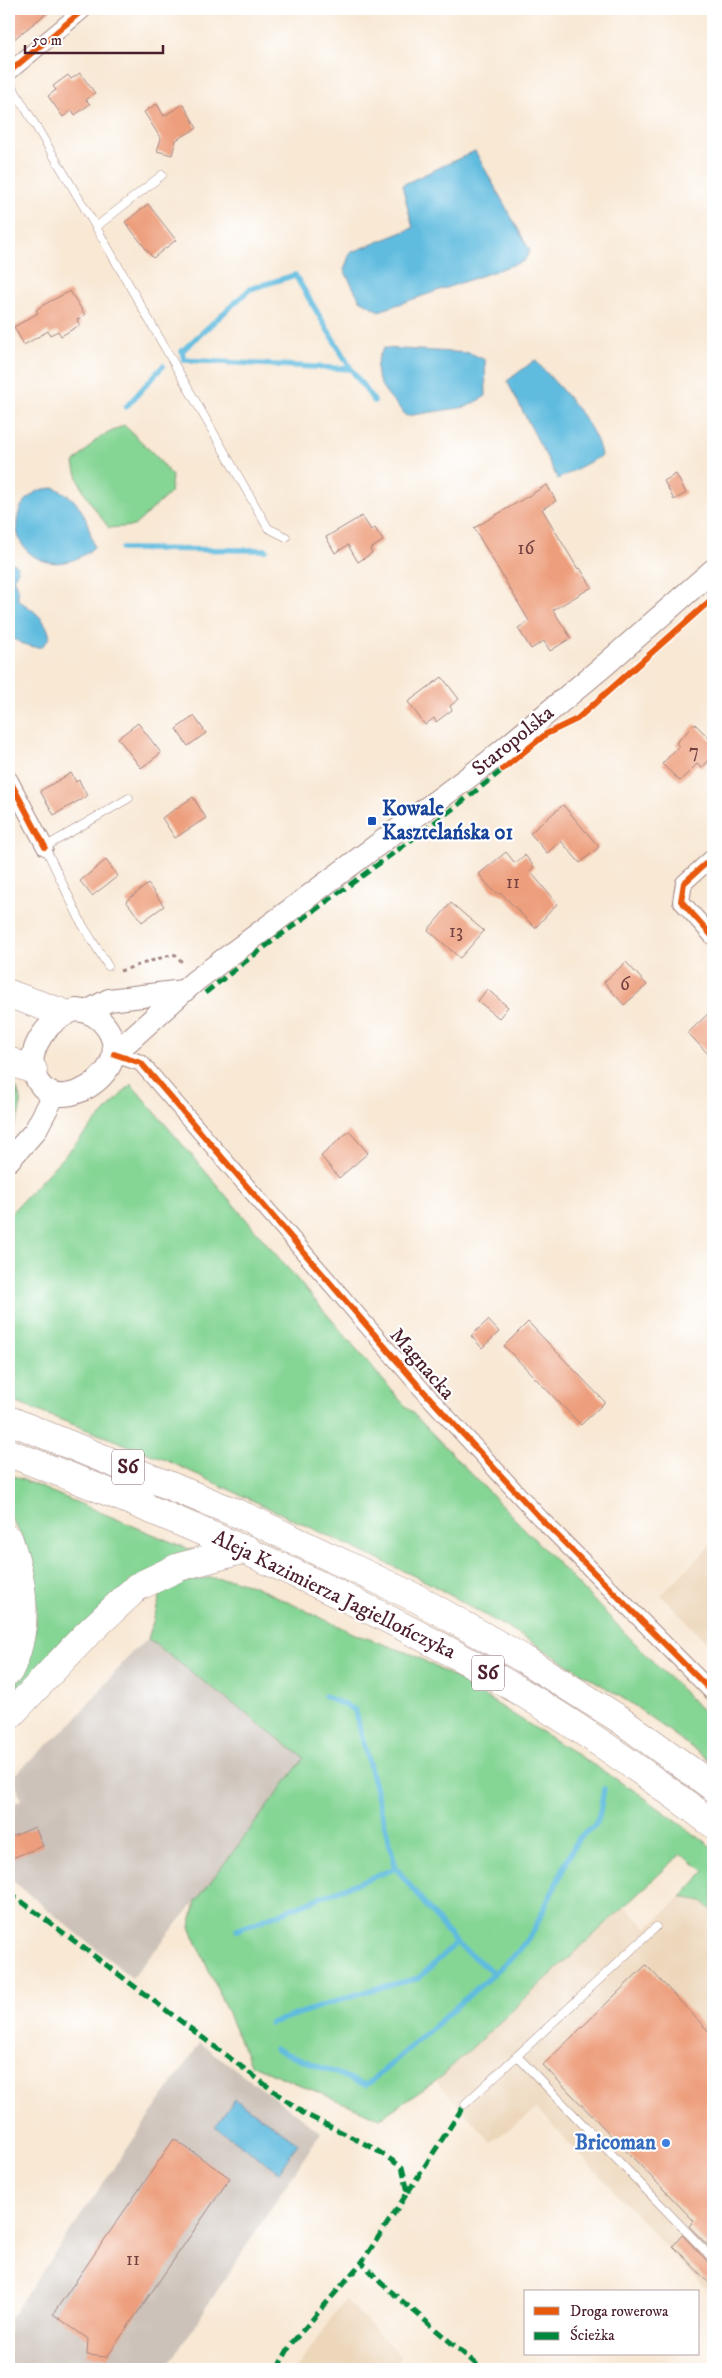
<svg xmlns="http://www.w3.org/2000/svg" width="722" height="2378" font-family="'IM FELL DW Pica',serif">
<rect width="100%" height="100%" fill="#fff"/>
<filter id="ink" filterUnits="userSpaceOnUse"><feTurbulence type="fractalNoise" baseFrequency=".02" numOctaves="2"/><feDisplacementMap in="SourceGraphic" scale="10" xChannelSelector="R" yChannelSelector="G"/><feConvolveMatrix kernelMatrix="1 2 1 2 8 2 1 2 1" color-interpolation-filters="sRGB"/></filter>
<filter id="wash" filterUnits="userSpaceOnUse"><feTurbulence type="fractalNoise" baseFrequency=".0096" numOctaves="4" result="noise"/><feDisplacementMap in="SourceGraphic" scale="20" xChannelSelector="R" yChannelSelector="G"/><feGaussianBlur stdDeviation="1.12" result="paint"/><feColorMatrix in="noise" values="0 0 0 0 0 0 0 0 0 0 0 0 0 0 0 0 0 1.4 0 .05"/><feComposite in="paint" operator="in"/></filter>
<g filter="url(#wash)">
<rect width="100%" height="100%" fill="#f8e8d4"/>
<!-- built -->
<g fill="#edd7bb">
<path d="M713 1543V1649L661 1595Z"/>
<path d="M681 1897 702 1901 713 1913V2296L537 2109 491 2142 436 2081 625 1906 647 1928Z"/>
<path d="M345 2299 401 2357 393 2369H296Z"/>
</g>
<!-- industrial -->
<g fill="#ccc2b9">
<path d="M148 1639 304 1758 196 1901 132 1978 9 1878V1805L21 1800 13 1776 74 1721 134 1650Z"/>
<path d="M200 2043 321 2132 166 2369H9V2320Z"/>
</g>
<!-- green -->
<g fill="#85d595" stroke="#687a60">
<path d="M124 425 156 456 172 476 170 493 134 526 109 528C94 508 78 488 74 463L97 439Z"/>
<path d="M9 1078C26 1097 22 1115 9 1135V1118L13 1113 9 1103Z"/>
<path d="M131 1084 399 1399 656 1665 713 1721V1763L632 1704 532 1642 427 1582 166 1460 9 1400V1215Z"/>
<path d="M9 1474 205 1556 177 1559 9 1697C43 1641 42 1601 23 1540 20 1530 12 1522 9 1513 6 1502 9 1486 9 1474Z"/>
<path d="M207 1578 231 1579 254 1586 355 1634 414 1655 457 1679 638 1793 713 1848V1913L702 1901 681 1897 705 1871 681 1854 436 2081 380 2118 250 2064 190 1927 196 1901 304 1758 148 1639 162 1590 183 1582Z"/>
</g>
<!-- water -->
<g fill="#61bcdf" stroke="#566e85">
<path d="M475 151 530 251 524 261 379 311 360 300 344 270 350 253 413 228 402 185Z"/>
<path d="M384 348 470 353 485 360 486 396 466 407 406 416C388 393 364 377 384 348Z"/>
<path d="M535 360C556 384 598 425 601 456L558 479 507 381Z"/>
<path d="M55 488C83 500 87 520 94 547 54 584 0 550 22 505 34 491 38 489 55 488Z"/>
<path d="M9 561 17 565 18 571 13 578 18 590V600C33 610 46 618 50 637L42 647C29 648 20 643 9 636Z"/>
<path d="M235 2099 298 2143 279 2172 215 2127Z"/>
</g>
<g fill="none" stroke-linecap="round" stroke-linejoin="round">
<!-- stream -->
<g stroke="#61bcdf" stroke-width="5.5">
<path d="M351 369 184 360 182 351 250 289 295 275 351 369 374 401"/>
<path d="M126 407 163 366"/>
<path d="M122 549 266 550"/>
<path d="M325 1696 355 1710 396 1868 456 1943 494 1973"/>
<path d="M237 1930 396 1868"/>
<path d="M271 2023 363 1992 419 1978 456 1943"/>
<path d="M275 2049 366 2085 373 2080 517 1953 534 1930 578 1838 594 1826 599 1817 604 1789"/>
</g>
</g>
<g id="blocks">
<!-- building -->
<g fill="#ed9e7b">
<path d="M9 9H52L9 43Z"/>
<path d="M80 73 95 93 86 100 90 104 75 115 72 110 63 117 48 96 56 90 53 86 68 75 71 79Z"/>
<path d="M157 104 164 116 183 104 197 128 176 140 172 155 157 151 161 139 144 112Z"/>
<path d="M148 204 176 240 153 258 125 222Z"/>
<path d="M70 291 85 315 77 320 80 325 61 336 58 331 50 335 48 331 24 345 14 327 38 313 36 310 43 305Z"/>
<path d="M676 474 686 493 674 500 664 481Z"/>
<path d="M547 485 556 501 542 509 578 569 580 568 592 587 553 610 571 638 550 651 544 641 531 649 518 628 529 621 474 528Z"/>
<path d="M362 516 371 530 375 528 383 541 370 549 372 553 358 562 348 545 335 553 326 537Z"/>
<path d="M442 677 459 699 450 706 452 710 436 722 434 718 425 725 408 702Z"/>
<path d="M194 716 206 733 188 746 176 729Z"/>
<path d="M138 723 161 753 141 768 118 738Z"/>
<path d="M695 724 713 742V756L702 768 697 764 680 781 662 764 679 746 676 743Z"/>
<path d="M71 773 76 782 79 780 87 796 54 815 40 791Z"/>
<path d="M193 797 206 818 175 838 162 818Z"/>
<path d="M563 805 599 847 580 863 561 841 547 853 530 833Z"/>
<path d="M506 852 515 863 525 855 534 867 530 871 557 904 535 928 503 895 493 891 479 874Z"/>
<path d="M106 860 118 876 92 896 80 881Z"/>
<path d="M148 884 164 906 142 922 126 901Z"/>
<path d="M451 903 484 931 460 958 428 930Z"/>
<path d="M626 962 647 985 624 1005 604 982Z"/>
<path d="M487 989 508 1007 499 1018 478 1001Z"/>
<path d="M713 1009V1059L688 1033Z"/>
<path d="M349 1131 368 1153 339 1178 321 1156Z"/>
<path d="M488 1320 499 1332 482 1348 471 1336Z"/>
<path d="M528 1322 605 1402 581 1425 504 1346Z"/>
<path d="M35 1827 43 1846 9 1859V1838Z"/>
<path d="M646 1965 713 2036V2251L689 2226 694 2221 543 2065Z"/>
<path d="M174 2139 230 2178 107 2357 87 2355 88 2339 53 2314Z"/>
<path d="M682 2235 709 2263 713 2264V2287L673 2246Z"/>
</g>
</g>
</g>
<g filter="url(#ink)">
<use href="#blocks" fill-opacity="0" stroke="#a18480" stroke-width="1"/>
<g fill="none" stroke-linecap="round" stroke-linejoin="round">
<defs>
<g id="lane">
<path d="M9 81 96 227 268 528 286 537"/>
<path d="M96 227 162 175"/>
<path d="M108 966 82 924 45 847 129 798"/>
<path d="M129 1482 150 1497"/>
<path d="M517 2056 713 2259"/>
<path d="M465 2104 656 1927"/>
</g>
<g id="street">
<path d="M9 72 84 9"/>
<path d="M9 779 45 847"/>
<path d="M713 857 684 883 681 901 713 937"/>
<path d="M114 1054 141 1063 417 1384 540 1518 713 1693"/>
</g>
<g id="secondary">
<path d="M76 1010C102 1012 122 1039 110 1065 99 1086 62 1107 42 1087 17 1059 46 1018 76 1010Z"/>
<path d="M88 1011 109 1000 183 991"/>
<path d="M114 1054 195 981 490 761 606 664 713 570"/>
<path d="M9 1160 35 1131 54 1095"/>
</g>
<g id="highway">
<path d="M9 994 63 1013"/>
<path d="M9 1061 33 1070"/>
<path d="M9 1420 246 1517 418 1599 522 1658 621 1720 713 1787"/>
<path d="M9 1453C167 1513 321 1580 469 1662 555 1709 635 1765 713 1824"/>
<path d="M9 1540C24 1582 30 1629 9 1671"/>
<path d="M9 1716 85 1636 137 1587 179 1567 246 1549"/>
</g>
</defs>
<!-- lane casing -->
<use href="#lane" stroke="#a18480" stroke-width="9"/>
<!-- street casing -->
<use href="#street" stroke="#a18480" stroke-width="18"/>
<!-- secondary casing -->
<use href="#secondary" stroke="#a18480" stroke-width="24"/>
<!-- highway casing -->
<use href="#highway" stroke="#a18480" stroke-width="29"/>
<!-- path -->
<path stroke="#a18480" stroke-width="3" stroke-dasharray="4 4" stroke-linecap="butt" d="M120 971 173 954 178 956 183 965"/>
<!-- lane -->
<use href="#lane" stroke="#fff" stroke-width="8"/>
<!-- street -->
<use href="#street" stroke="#fff" stroke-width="16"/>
<!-- secondary -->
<use href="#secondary" stroke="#fff" stroke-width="22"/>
<!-- highway -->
<use href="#highway" stroke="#fff" stroke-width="28"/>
<!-- quiet -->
<g stroke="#00873e" stroke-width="5" stroke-dasharray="10 5" stroke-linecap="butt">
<path d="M205 993C303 915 409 846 507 766"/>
<path d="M9 1892 303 2113 373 2148 402 2167 408 2192 362 2262 381 2283 482 2369"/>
<path d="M408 2192 465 2104"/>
<path d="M277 2369 291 2344 362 2262"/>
</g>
<defs>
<g id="cycleway">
<path d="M9 72 84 9"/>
<path d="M503 769 546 734 577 719 713 598"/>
<path d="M9 779 45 847"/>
<path d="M713 857 684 883 681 901 713 937"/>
<path d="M114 1054 141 1063 417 1384 540 1518 713 1693"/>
</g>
</defs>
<!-- cycleway casing -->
<use href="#cycleway" stroke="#fff" stroke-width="9"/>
<!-- cycleway -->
<use href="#cycleway" stroke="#e8590c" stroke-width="6"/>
</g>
</g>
<!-- markers -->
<rect fill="#1a4fb4" stroke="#fff" stroke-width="2" x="367" y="816" width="10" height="10" rx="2.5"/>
<circle fill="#3f7fe0" stroke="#fff" stroke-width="2" cx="666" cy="2143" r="5"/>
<g text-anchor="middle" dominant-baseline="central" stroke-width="4.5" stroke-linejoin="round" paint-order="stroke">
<!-- number labels -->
<g font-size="19" fill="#733f3f">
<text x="526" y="548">16</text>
<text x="694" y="751">7</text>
<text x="513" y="882">11</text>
<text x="456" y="931">13</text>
<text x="625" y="984">6</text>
<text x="133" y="2259">11</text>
</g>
<!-- shield labels -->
<g fill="#fff" stroke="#80626b" stroke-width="1">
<rect x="112" y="1449.5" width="32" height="35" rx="4"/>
<rect x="472" y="1655.5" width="32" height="35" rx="4"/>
</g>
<g font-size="20" font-weight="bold" fill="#4a1f2b">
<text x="128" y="1467">S6</text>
<text x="488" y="1673">S6</text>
</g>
<!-- street labels -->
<g font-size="21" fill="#4a1f2b" stroke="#fff">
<text transform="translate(513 741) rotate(-39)">Staropolska</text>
<text transform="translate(422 1364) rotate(49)">Magnacka</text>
<text transform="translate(334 1595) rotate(26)">Aleja Kazimierza Jagiellończyka</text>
</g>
<!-- transit labels -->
<g font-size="21" font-weight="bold" fill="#164399" stroke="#fff" text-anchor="start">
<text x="382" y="809">Kowale<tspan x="382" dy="24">Kasztelańska 01</tspan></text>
</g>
<!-- shop labels -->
<g font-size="21" font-weight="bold" fill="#366cbe" stroke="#fff" text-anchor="end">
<text x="656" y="2143">Bricoman</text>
</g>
</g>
<!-- margin -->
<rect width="722" height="2378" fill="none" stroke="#fff" stroke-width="30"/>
<!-- legend -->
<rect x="524" y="2290" width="175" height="65" fill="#ffffff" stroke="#b7a5aa"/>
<rect x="534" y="2307" width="25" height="8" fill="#e8590c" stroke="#b7a5aa"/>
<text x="570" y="2316" font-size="15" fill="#4a1f2b">Droga rowerowa</text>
<rect x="534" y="2332" width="25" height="8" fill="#00873e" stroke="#b7a5aa"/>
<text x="570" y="2340" font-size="15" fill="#4a1f2b">Ścieżka</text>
<!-- scale -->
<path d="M25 45v8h138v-8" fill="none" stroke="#4a1f2b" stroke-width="2.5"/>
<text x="32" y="45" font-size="15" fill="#4a1f2b" stroke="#ffffff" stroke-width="4" paint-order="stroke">50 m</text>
</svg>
